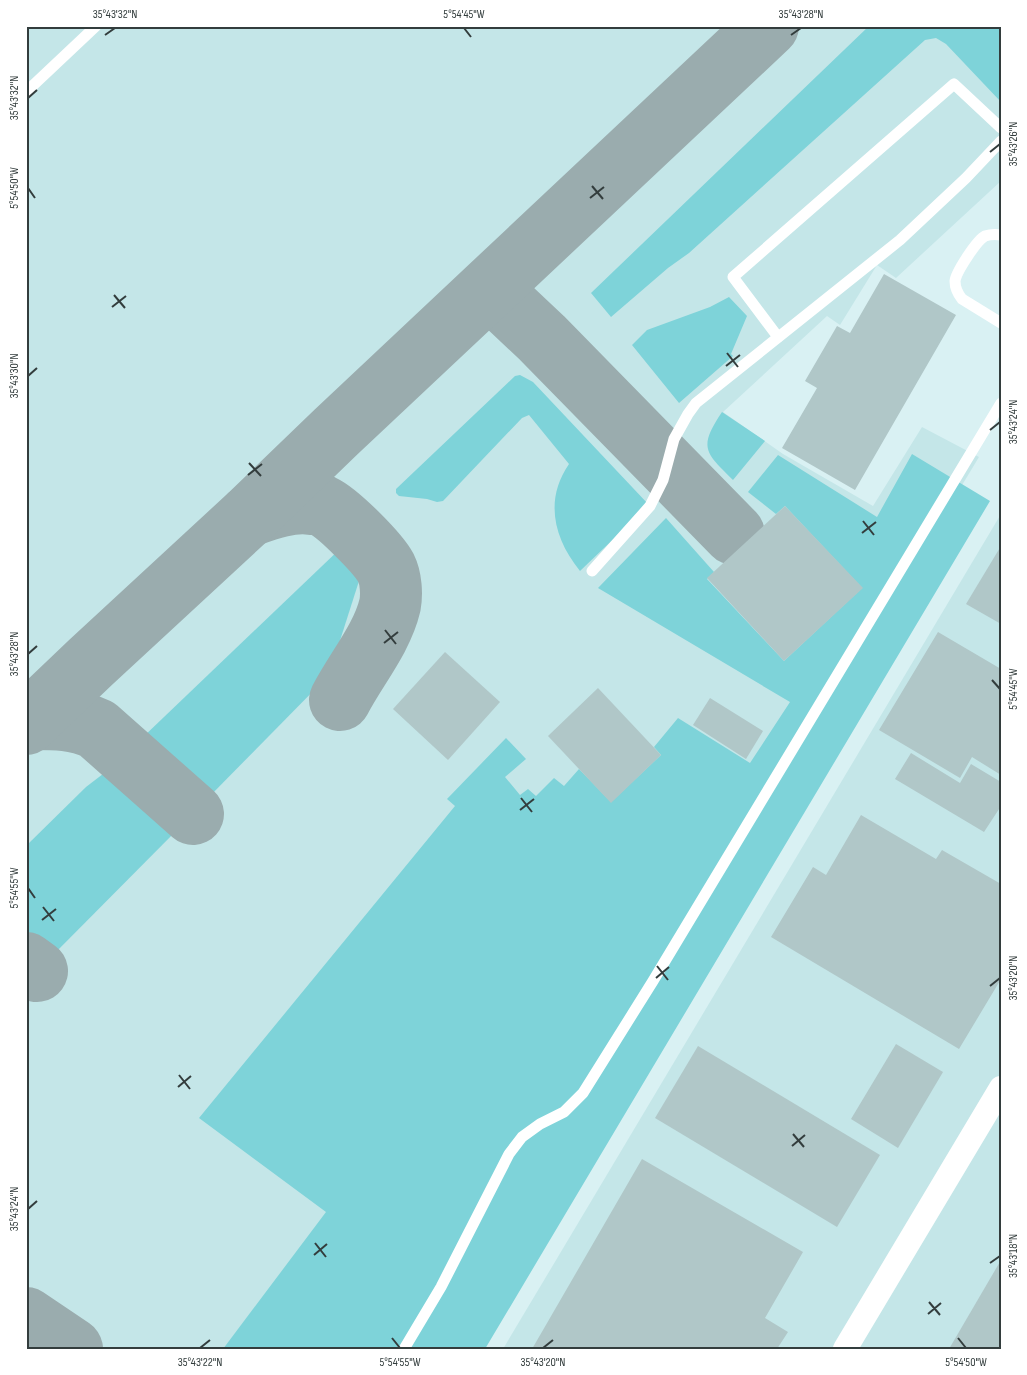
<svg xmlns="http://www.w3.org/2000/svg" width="1027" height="1375" font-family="'Sofia Sans Condensed',sans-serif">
<rect width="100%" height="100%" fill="#d9f1f3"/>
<!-- built -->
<g fill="#c4e6e8">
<path d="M26 26H1001V181L896 278 877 265 840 325 827 316 723 412 783 454 873 506 922 427 979 457 774 797 412 1349H26Z"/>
<path d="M1001 514V1349H503Z"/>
</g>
<!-- green -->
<g fill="#7ed3d9">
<path d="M869 26H1001V102L946 44 936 38 925 40 689 253 668 268 611 317 591 293Z"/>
<path d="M729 297 747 316 731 354 733 356 679 403 632 345 647 330 710 307Z"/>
<path d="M520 375 533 382 649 505 580 571C554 539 544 500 569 464L529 415 522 418 443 501 437 502 427 499 399 496 396 493V489L515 376Z"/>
<path d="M722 412 765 441 733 480C705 452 698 448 722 412Z"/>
<path d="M912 454 990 501 485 1349H223L326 1212 199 1118 455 806 447 799 506 738 526 759 505 777 520 795 528 789 536 796 554 778 564 786 579 769 611 802 661 755 654 747 678 718 750 763 790 702 598 588 666 518 714 572 707 579 784 661 862 588 785 506 776 514 748 492 778 455 877 517Z"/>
<path d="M347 545 363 554 366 559 329 675 206 800 141 739 343 546Z"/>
<path d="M116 764 182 825 49 959 26 943V846L86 787Z"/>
</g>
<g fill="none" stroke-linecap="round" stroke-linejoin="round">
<!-- taxiway -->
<g stroke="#9aacae" stroke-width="62">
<path d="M490 289 542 338 734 534"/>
<path d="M249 516C269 509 291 501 312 504 315 504 320 505 323 506 338 513 378 553 386 568 391 578 392 594 390 605 382 639 356 669 340 700"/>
<path d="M32 719C55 719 76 719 97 729L193 814"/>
<path d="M26 724 91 662 249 516 336 432 768 26"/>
<path d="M26 963 37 971"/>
<path d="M26 1318 72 1349"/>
</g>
</g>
<!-- building -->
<g fill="#b0c7c8">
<path d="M884 274 956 315 855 490 782 448 817 388 805 381 837 326 850 333Z"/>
<path d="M785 506 863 588 784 661 707 578Z"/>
<path d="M1001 546V624L966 604Z"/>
<path d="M938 632 1001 669V775L972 757 960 778 879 730Z"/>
<path d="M445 652 500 702 448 760 393 709Z"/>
<path d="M598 688 661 755 611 803 548 736Z"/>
<path d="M710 698 763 731 746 759 693 725Z"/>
<path d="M911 753 960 783 971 764 1001 782V806L984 832 895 779Z"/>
<path d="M861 815 936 859 942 850 1001 884V979L959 1049 771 937 813 867 826 875Z"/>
<path d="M896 1044 943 1072 898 1148 851 1119Z"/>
<path d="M698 1046 880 1155 837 1227 655 1118Z"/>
<path d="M642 1159 803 1252 765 1318 788 1332 777 1349H532Z"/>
<path d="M1001 1260V1349H949Z"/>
</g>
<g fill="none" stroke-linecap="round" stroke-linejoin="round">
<!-- lane -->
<g stroke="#fff" stroke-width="11">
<path d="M26 92 96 26"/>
<path d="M1001 235C995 234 991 234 985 236 977 240 956 272 955 281 955 288 958 294 962 299L1001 323"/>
<path d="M778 337 733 277 954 84 1001 128"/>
<path d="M592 571 650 506 663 480 674 439 688 414 696 403 900 240 966 178 1001 141"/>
<path d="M404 1349 441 1287 509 1154 522 1137 540 1124 564 1112 583 1093 653 981 1001 403"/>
</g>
<!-- street -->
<path stroke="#fff" stroke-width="24" d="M845 1349 1001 1088"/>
</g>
<!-- ticks -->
<path fill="none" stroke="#333d3d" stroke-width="2" d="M464 28 471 37M105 35 115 28M791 35 801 28M28 98 37 90M990 152 1000 144M592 186 603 199M28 188 35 198M590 198 604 187M114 295 125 308M112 307 126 296M727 353 738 367M726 366 740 355M28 376 37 368M990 430 1000 422M249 463 261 476M248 475 262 464M863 521 874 535M862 533 876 522M385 630 396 644M384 643 398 632M28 654 37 646M992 680 1000 689M521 798 532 812M520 810 534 799M28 888 35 898M43 907 54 921M42 920 56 909M657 966 668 980M656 978 669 967M990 986 1000 978M179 1075 190 1089M178 1087 191 1076M793 1134 804 1147M792 1146 805 1135M28 1209 37 1201M315 1243 326 1257M314 1255 327 1244M990 1263 1000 1256M929 1302 940 1315M928 1314 941 1303M392 1338 400 1348M958 1338 966 1348M200 1348 210 1340M543 1348 553 1340"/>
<!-- border -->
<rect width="1027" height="1375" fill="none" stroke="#ffffff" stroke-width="55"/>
<rect x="28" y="28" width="972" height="1320" fill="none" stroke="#333d3d" stroke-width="2"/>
<g font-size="12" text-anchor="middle" fill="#333d3d">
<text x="115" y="18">35°43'32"N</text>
<text x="464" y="18">5°54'45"W</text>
<text x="801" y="18">35°43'28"N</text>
<text transform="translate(14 98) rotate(-90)" y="4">35°43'32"N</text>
<text transform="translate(1013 144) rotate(-90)" y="4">35°43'26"N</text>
<text transform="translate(14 188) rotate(-90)" y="4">5°54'50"W</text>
<text transform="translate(14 376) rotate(-90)" y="4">35°43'30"N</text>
<text transform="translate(1013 422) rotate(-90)" y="4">35°43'24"N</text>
<text transform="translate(14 654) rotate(-90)" y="4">35°43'28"N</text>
<text transform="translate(1013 689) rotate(-90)" y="4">5°54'45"W</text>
<text transform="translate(14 888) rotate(-90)" y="4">5°54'55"W</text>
<text transform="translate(1013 978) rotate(-90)" y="4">35°43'20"N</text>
<text transform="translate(14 1209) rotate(-90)" y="4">35°43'24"N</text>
<text transform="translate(1013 1256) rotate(-90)" y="4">35°43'18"N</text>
<text x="200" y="1366">35°43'22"N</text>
<text x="400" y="1366">5°54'55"W</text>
<text x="543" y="1366">35°43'20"N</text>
<text x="966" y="1366">5°54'50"W</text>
</g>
</svg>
